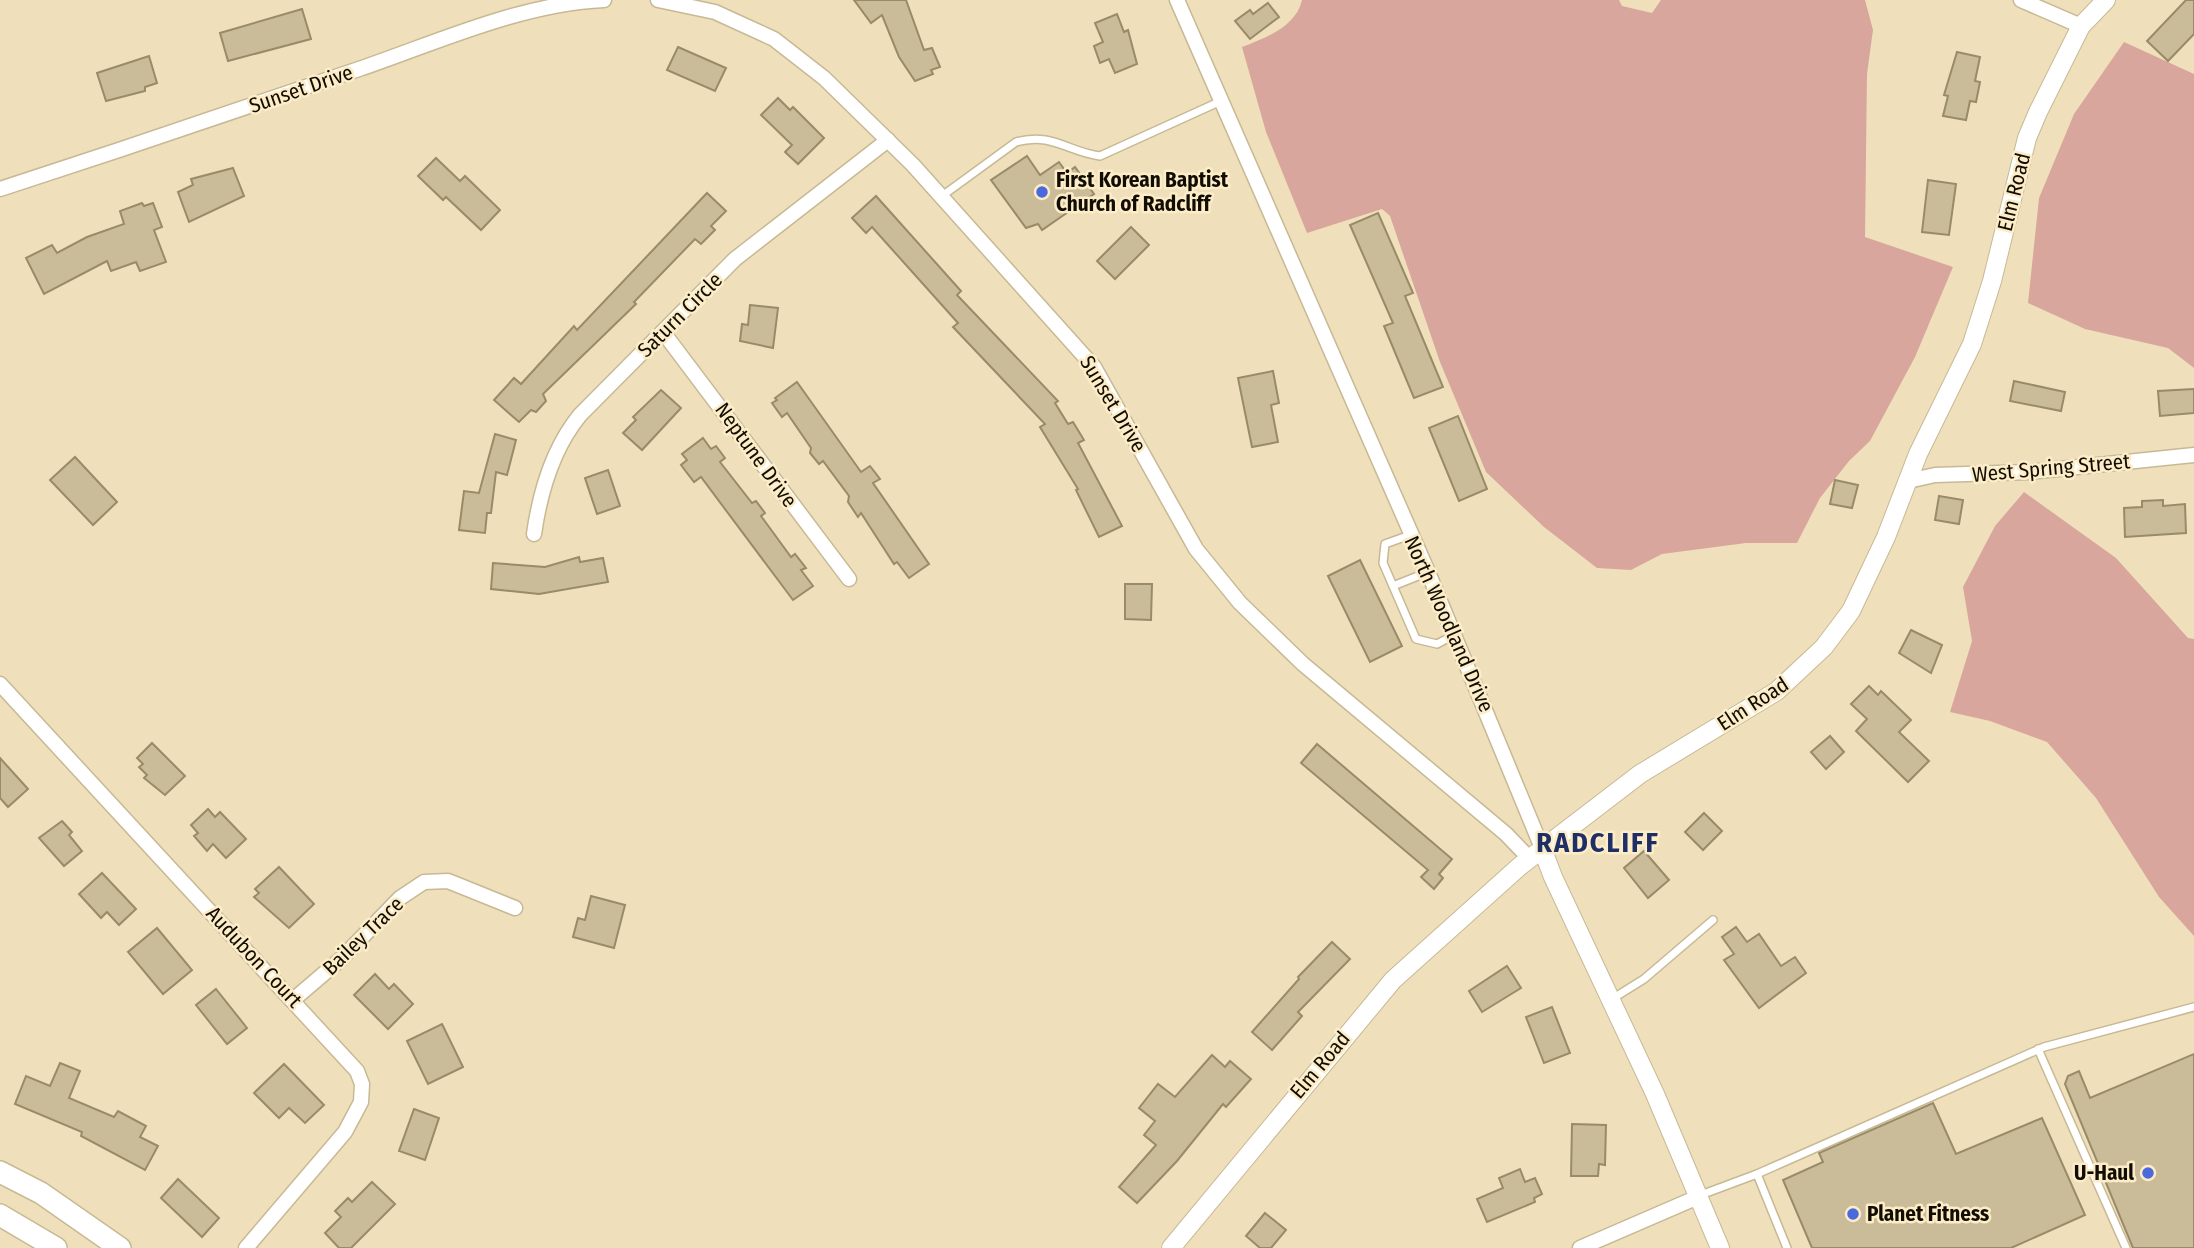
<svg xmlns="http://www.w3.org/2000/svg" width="2194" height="1248" font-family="'Fira Sans Condensed',sans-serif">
<rect width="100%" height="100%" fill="#efe0bb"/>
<!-- green -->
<g fill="#d8a69d">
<path d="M1302 0H1619L1622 6 1652 13 1661 0H1865L1873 30 1867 74 1865 237 1953 267 1915 357 1870 441 1849 461 1820 498 1797 543H1746L1662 554 1631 570 1597 568 1544 527 1486 472 1440 362 1390 216 1382 209 1307 233 1266 132 1242 47C1265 38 1296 27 1302 0Z"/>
<path d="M2124 42 2194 74V368L2168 348 2085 329 2028 303 2039 198 2074 114Z"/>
<path d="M2024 492 2116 558 2188 638 2194 639V936L2159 897 2096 798 2047 742 1990 721 1950 712 1972 641 1963 587 1995 526Z"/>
</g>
<!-- building -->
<g fill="#cabc98" stroke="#998b68" stroke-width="2">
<path d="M854 0H906L924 50 932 48 940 67 931 70 933 74 915 81 899 57 882 15 871 23Z"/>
<path d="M2186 0H2194V34L2168 61 2147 41Z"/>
<path d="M1268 3 1279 17 1250 39 1235 21 1250 10 1253 14Z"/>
<path d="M302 9 311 39 228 61 220 33Z"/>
<path d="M1117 14 1124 32 1128 30 1137 64 1115 73 1109 59 1100 63 1094 46 1103 42 1095 23Z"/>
<path d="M678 47 726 68 715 91 667 70Z"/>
<path d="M1957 52 1980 57 1975 81 1980 82 1976 102 1970 101 1966 120 1943 116 1948 96 1944 95Z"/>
<path d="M149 56 157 83 145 87V91L106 101 97 73Z"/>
<path d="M778 98 790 110 793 107 824 138 798 164 785 152 792 145 761 115Z"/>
<path d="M1027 156 1040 175 1059 162 1067 173 1075 167 1094 194 1042 230 1038 224 1026 228 991 180Z"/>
<path d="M436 158 460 181 465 176 500 210 481 230 446 197 443 200 418 176Z"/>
<path d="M233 168 244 196 189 222 178 192 193 185 191 179Z"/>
<path d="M1928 180 1956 184 1949 235 1922 232Z"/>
<path d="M707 193 726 211 711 226 715 230 701 244 695 239 634 302 636 304 543 394 546 401 536 412 531 410 519 422 494 400 514 378 521 384 574 326 577 330Z"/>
<path d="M876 196 961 291 957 295 1058 401 1055 403 1068 424 1073 422 1084 440 1078 443 1122 526 1099 537 1076 490 1078 489 1040 427 1045 424 953 327 958 323 872 227 866 233 852 218Z"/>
<path d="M142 203 144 206 153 203 162 227 154 230 166 262 140 271 136 262 111 271 107 261 44 294 26 258 52 245 57 253 87 237 124 224 120 211Z"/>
<path d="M1378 213 1413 293 1405 296 1443 387 1414 398 1384 326 1393 323 1350 225Z"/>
<path d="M1131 227 1149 245 1115 279 1097 261Z"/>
<path d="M750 305 778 308 773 348 740 341 742 324 748 325Z"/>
<path d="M1273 371 1279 403 1271 405 1278 442 1252 447 1238 378Z"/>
<path d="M2014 381 2065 392 2061 411 2010 401Z"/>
<path d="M797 382 861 472 870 466 880 479 873 483 929 564 909 578 897 562 894 564 861 513 858 517 848 502 849 496 823 461 819 464 810 453 811 448 787 413 782 417 772 403 777 400 775 398Z"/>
<path d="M2194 389V413L2160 416 2158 391Z"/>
<path d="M661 390 681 408 642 450 623 433 636 420 633 417Z"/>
<path d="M1458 416 1487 489 1459 501 1429 428Z"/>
<path d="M495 434 516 440 507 475 496 472 491 513H487L485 533 459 530 464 491 479 493Z"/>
<path d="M703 438 711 449 716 446 725 458 720 462 752 503 756 501 765 513 761 516 772 531 791 557 795 554 806 568 801 570 813 586 793 600 701 477 694 482 681 465 687 460 682 454Z"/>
<path d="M75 457 117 502 93 525 50 480Z"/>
<path d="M608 470 620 506 597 514 585 478Z"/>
<path d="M1835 480 1858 485 1852 508 1830 504Z"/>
<path d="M1939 496 1963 500 1959 524 1935 520Z"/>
<path d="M2163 500V506L2185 504 2186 533 2125 537 2124 508 2142 507V501Z"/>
<path d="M579 557 580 562 603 558 608 582 539 594 491 589 493 563 545 567Z"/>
<path d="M1360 560 1402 646 1370 662 1328 576Z"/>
<path d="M1125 584H1152L1151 620 1125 619Z"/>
<path d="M1911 630 1942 645 1931 673 1899 653Z"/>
<path d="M1869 686 1878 695 1881 691 1911 720 1899 732 1929 761 1908 782 1856 731 1867 719 1851 704Z"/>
<path d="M1830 736 1844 752 1826 769 1811 752Z"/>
<path d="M152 743 185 776 165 795 144 778 147 775 139 767 143 764 137 758Z"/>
<path d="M1317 744 1452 859 1439 874 1443 878 1434 889 1421 877 1428 870 1301 763Z"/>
<path d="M0 758 28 789 8 807 0 798Z"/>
<path d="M208 809 215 817 220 812 246 839 226 858 213 844 207 851 194 836 198 833 191 825Z"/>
<path d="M1704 813 1722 831 1703 850 1685 832Z"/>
<path d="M62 821 72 832 69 835 82 851 64 866 39 838Z"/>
<path d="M1644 851 1669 880 1648 898 1624 868Z"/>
<path d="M279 867 314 904 289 928 254 897 259 893 255 889Z"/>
<path d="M102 873 136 909 119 925 107 912 101 918 79 894Z"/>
<path d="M591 896 625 905 614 948 573 937 578 918 585 920Z"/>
<path d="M1736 927 1747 942 1759 934 1781 966 1795 957 1806 973 1759 1008 1724 960 1734 954 1722 937Z"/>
<path d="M157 928 192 970 163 994 128 952Z"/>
<path d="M1332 942 1350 959 1298 1012 1302 1016 1272 1050 1252 1032 1299 979 1298 977Z"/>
<path d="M1507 966 1521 988 1482 1012 1469 991Z"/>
<path d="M375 974 389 989 394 984 413 1004 388 1029 354 995Z"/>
<path d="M216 989 247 1028 227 1044 196 1005Z"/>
<path d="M1552 1007 1570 1053 1544 1063 1526 1017Z"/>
<path d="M442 1024 463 1067 428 1084 407 1041Z"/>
<path d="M2194 1054V1248H2133L2065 1084 2068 1076 2079 1071 2090 1098Z"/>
<path d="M1212 1055 1225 1067 1230 1061 1251 1079 1226 1107 1223 1104 1177 1161 1137 1203 1119 1187 1156 1145 1144 1135 1155 1121 1139 1108 1158 1084 1175 1097Z"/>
<path d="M60 1063 80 1071 69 1098 114 1117 118 1111 146 1126 140 1137 158 1146 145 1170 81 1136 82 1132 15 1104 26 1076 50 1086Z"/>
<path d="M284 1064 324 1105 305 1123 289 1108 279 1118 254 1093Z"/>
<path d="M1933 1103 1956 1154 2042 1118 2085 1215 2011 1248H1812L1783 1180 1823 1162 1819 1153Z"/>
<path d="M414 1109 439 1118 425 1160 399 1151Z"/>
<path d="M1572 1124 1606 1125 1605 1165 1599 1164 1598 1176H1571Z"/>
<path d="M1520 1169 1525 1182 1535 1178 1542 1194 1534 1198 1535 1202 1487 1222 1477 1199 1503 1188 1499 1178Z"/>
<path d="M178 1179 219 1218 202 1237 161 1198Z"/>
<path d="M372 1182 395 1204 351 1248H339L325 1233 341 1217 335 1211 348 1198 352 1202Z"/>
<path d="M1265 1213 1286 1230 1271 1248H1260L1246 1236Z"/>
</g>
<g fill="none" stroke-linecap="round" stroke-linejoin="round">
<defs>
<g id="service">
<path d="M942 196 1016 142C1052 132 1068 152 1100 156L1221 101"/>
<path d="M1410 535 1385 544 1383 563 1416 639 1437 644 1454 635"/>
<path d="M1393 586 1428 572"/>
<path d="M1612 999 1644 979 1713 920"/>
<path d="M2038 1049 2126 1248"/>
<path d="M1757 1174 2044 1047 2194 1007"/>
<path d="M1698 1196 1757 1174 1787 1248"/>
</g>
<g id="minor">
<path d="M658 0 715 12 774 39 824 78 913 165 1094 367 1196 549 1240 603 1303 664 1506 834 1529 858"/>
<path d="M1177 0 1428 572 1542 848"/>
<path d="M2021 0 2081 26"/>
<path d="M0 189C120 150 239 110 359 69 438 42 520 4 604 0"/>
<path d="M663 332 849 579"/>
<path d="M1908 481 1935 475 2030 472 2194 455"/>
<path d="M534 534C540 492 553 448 580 415L735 259 888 140"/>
<path d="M0 684 357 1071 362 1084 361 1102 345 1132 246 1248"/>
<path d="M293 1000 341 959 400 898 424 882 448 881 515 908"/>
<path d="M1580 1248 1698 1197"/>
</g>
<g id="tertiary">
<path d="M1542 848 1553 877 1655 1094 1720 1248"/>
<path d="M1171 1248 1393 980 1520 866 1640 774 1777 691 1824 647 1851 611 1886 537 1918 454 1972 344 1992 281 2027 138 2038 112 2081 26 2106 0"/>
</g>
<g id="secondary">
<path d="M0 1172 41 1193 120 1248"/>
<path d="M0 1215 56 1248"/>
</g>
</defs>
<!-- service casing -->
<use href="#service" stroke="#c7b994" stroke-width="10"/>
<!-- minor casing -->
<use href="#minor" stroke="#c7b994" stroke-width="17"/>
<!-- tertiary casing -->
<use href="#tertiary" stroke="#c7b994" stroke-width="20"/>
<!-- secondary casing -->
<use href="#secondary" stroke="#c7b994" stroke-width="24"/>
<!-- service -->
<use href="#service" stroke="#fff" stroke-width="7"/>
<!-- minor -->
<use href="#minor" stroke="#fff" stroke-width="14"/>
<!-- tertiary -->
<use href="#tertiary" stroke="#fff" stroke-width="18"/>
<!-- secondary -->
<use href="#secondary" stroke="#fff" stroke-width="21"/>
</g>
<!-- markers -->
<g fill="#4b69dd" stroke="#fcedc8" stroke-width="2.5">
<circle cx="1042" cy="192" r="7"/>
<circle cx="2148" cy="1173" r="7"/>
<circle cx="1853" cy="1214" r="7"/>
</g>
<g text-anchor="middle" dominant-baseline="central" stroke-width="5" stroke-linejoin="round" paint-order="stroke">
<!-- street labels -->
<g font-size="21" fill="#120d02" stroke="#fcedc8">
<text transform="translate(301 89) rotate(-19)">Sunset Drive</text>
<text transform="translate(2014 192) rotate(-76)">Elm Road</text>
<text transform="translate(680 315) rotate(-45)">Saturn Circle</text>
<text transform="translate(1113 404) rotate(59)">Sunset Drive</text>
<text transform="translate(756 455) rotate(54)">Neptune Drive</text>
<text transform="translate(2051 468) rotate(-5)">West Spring Street</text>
<text transform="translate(1449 624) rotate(66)">North Woodland Drive</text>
<text transform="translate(1753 704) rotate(-33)">Elm Road</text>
<text transform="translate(363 936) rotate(-44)">Bailey Trace</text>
<text transform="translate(254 957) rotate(47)">Audubon Court</text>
<text transform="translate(1320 1065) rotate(-50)">Elm Road</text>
</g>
<!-- poi labels -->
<g font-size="21" font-weight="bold" fill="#120d02" stroke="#fcedc8" text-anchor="start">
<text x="1056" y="180">First Korean Baptist<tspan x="1056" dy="24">Church of Radcliff</tspan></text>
<text x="2134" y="1173" text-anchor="end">U-Haul</text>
<text x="1867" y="1214">Planet Fitness</text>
</g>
<!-- district labels -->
<g font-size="28" font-weight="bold" letter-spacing="2" fill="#1f2e65" stroke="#fcedc8">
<text x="1598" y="842">RADCLIFF</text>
</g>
</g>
</svg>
